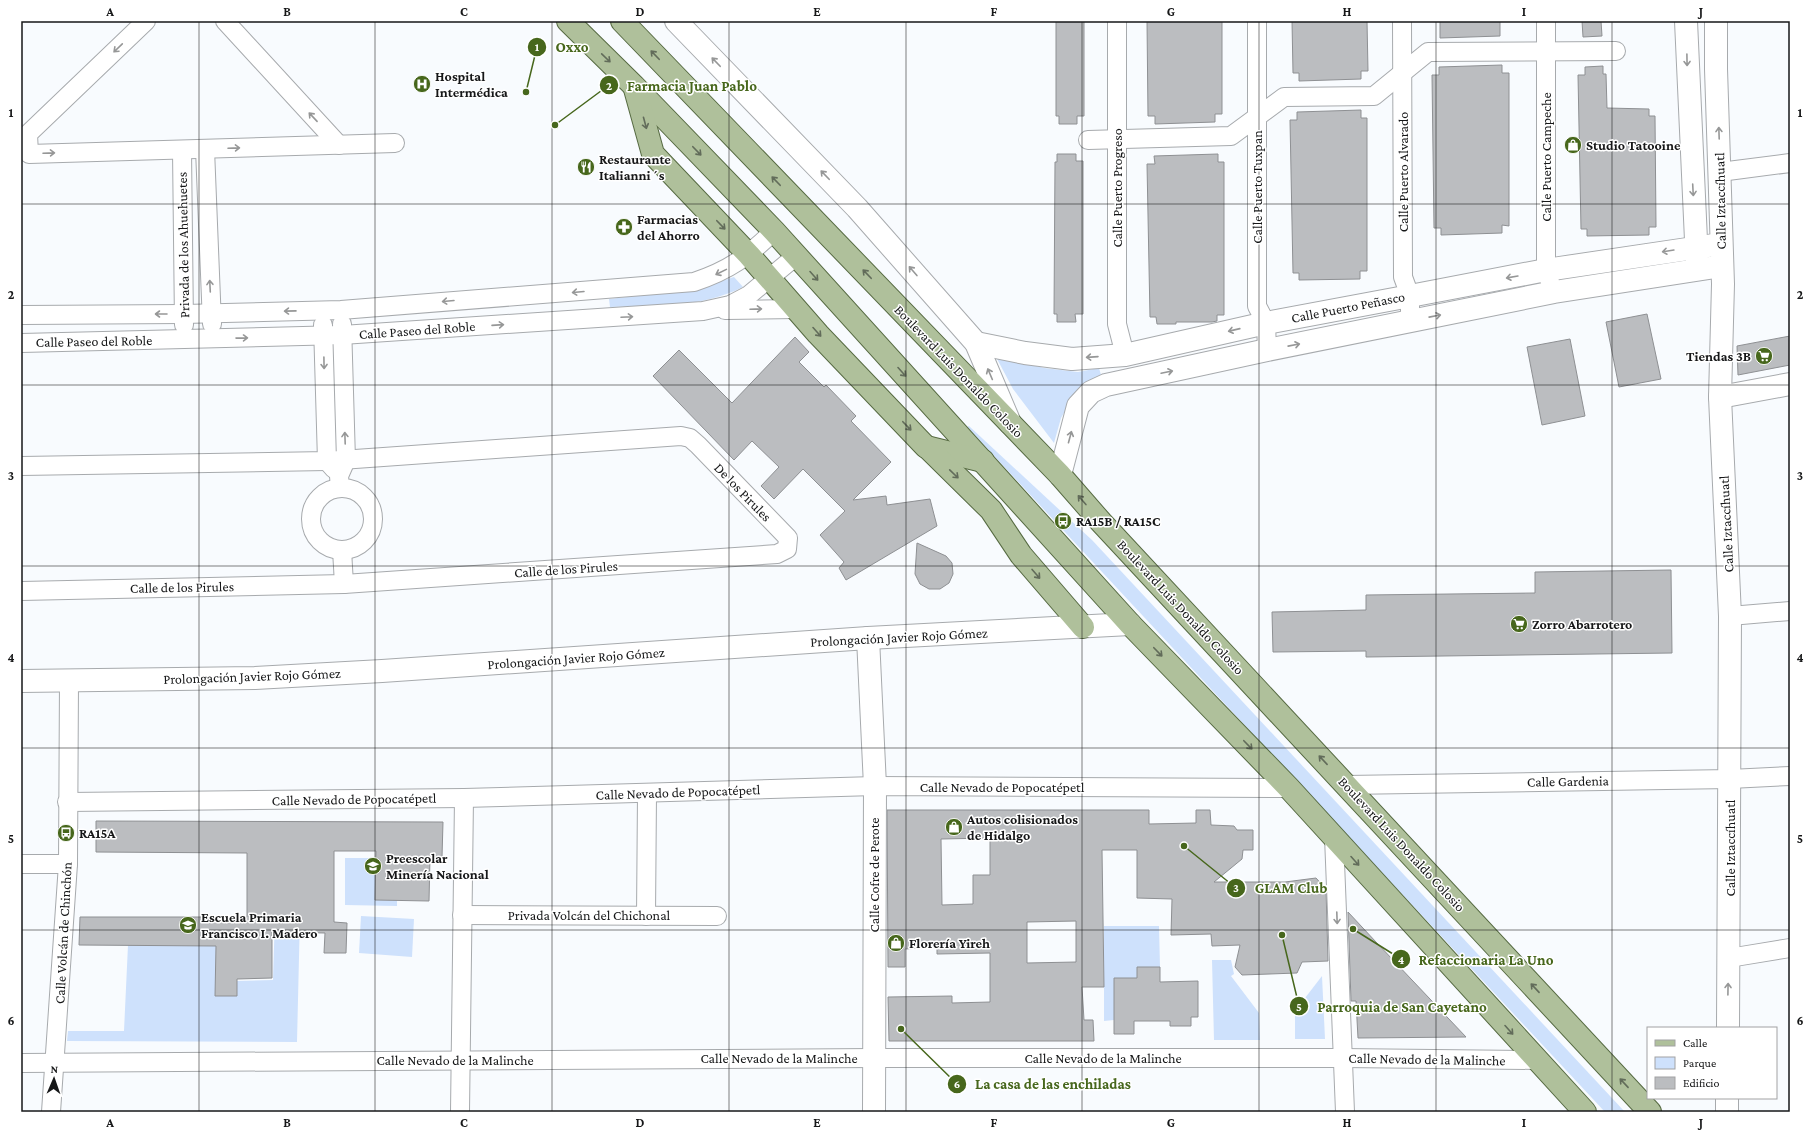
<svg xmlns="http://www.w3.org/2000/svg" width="1811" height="1133" font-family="'Crimson Pro',serif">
<rect width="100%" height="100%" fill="#f8fbfe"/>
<!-- green -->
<g fill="#cee1fc">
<path d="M734 277 743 287C701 308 656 306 610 307L609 299 696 289Z"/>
<path d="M995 355 1044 368 1078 372 1099 368 1101 375 1075 394 1061 418 1054 443 1013 389Z"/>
<path d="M969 426 1092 540 1625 1112H1605L967 427Z"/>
<path d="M345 858H391L375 900H397V906L345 905Z"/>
<path d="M275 914 300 915 297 1042 67 1041 68 1031H124L128 945 229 946 216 996H236L237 981 273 980Z"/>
<path d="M361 916 414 919 412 957 359 953Z"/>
<path d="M1104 926H1159L1160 967H1137V978H1114V1020L1104 1021Z"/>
<path d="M1212 960H1231L1234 974 1231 976 1259 1013 1260 1040H1214Z"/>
<path d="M1322 976 1325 1039H1295V1011Z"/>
</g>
<!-- building -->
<g fill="#bbbdc0" stroke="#8e9093" fill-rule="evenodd">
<path d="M1056 21H1084V116H1077V124H1059V116H1056Z"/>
<path d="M1147 21H1222V114H1215V122L1155 124V116H1148Z"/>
<path d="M1292 21H1367L1368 71H1361V79L1299 81V73H1293Z"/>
<path d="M1440 21H1500V36L1440 38Z"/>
<path d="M1582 21H1601L1602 36 1583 37Z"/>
<path d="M1502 65V73H1509V226L1502 225V233L1441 235V228H1434L1432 75H1439V67Z"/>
<path d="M1603 66V74H1606L1607 108 1649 109V116H1655L1656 227H1649V235L1587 236V229H1581L1578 75H1585V67Z"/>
<path d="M1361 110V118H1367V271H1360V279L1299 280V273H1293L1290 120H1297V112Z"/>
<path d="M1057 154H1076V161H1083V314H1075L1076 322H1057V314H1054L1055 162H1057Z"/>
<path d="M1218 154V162H1224V315H1217V321L1212 322H1176V324H1157L1156 317H1150L1147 164H1155L1154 156Z"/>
<path d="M1647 314 1661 379 1619 387 1606 322Z"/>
<path d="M1790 336V365L1738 375 1737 346Z"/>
<path d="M795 337 809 352 799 362 824 387 826 385 856 416 851 421 891 462 853 500 886 496 887 505 930 499 937 526 846 580 839 568 844 562 820 535 845 511 803 469 774 499 761 486 779 467 752 441 734 460 653 376 679 350 732 403Z"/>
<path d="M1570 339 1585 416 1542 425 1527 347Z"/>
<path d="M917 543 946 556 952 563 953 574 949 583 940 589H929L920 584 915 574Z"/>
<path d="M1671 570 1672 653 1366 657V651L1273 652 1272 612 1366 610V595L1535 593V572Z"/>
<path d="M887 810H1149V824L1196 823V810H1210L1211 825 1234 826 1237 830H1253V850H1243L1242 859 1214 882H1285L1316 878 1326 889 1328 961 1302 962 1297 973 1242 975 1235 967 1240 945 1212 946 1211 934 1171 935 1172 899 1137 898V850H1102L1104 987H1082L1084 1020H1093L1094 1041H889L888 997 952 996V1003L990 1002V953L937 954V947L905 949V967H888ZM990 838V875H973V904L942 905 941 839ZM1076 921V962L1027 963V922Z"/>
<path d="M96 821 443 822 442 857H430L429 901 375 900 376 851H334V922L347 923 346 953H324L325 933 272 932V978L237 979V996H215L216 946 79 945 80 917H247V853L96 852Z"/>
<path d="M1348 912 1376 942 1466 1037 1358 1038 1356 1001H1351Z"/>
<path d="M1137 967H1160V982L1198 981V1017H1191V1026H1170V1021H1134V1034H1114V978H1137Z"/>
</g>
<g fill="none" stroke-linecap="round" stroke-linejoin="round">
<defs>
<g id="street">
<path d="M146 21 28 134 29 154 395 143"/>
<path d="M225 21 339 145"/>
<path d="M1117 21V324L1125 355"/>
<path d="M1257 21V306L1266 323 1267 350"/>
<path d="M1402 21 1403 277 1410 296V321"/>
<path d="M1546 21V270L1550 282"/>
<path d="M1088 140 1231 136 1284 97 1374 96 1428 52 1616 51"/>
<path d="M205 149 212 324"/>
<path d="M182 150 184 325"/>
<path d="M1720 172 1790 163"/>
<path d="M725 310 796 309"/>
<path d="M21 315 184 314 341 310 694 282C730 270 747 257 774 231"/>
<path d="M323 325 327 461 334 469"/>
<path d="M21 343 342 335 703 311 730 305 749 295 796 256"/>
<path d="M21 466 327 461 681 436 690 438 698 445 788 538 787 549 777 554 344 584 21 591"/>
<path d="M340 488 339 476 346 460 342 324"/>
<circle cx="342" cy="519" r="31"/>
<path d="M342 550 344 584"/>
<path d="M1730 616 1790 611"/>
<path d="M1346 785 1730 779 1790 776"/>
<path d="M67 802 464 798 875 786 1289 788"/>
<path d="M1334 837 1345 1112"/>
<path d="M21 864H68"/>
<path d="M462 915 717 916"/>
<path d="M646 916 647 794"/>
<path d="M1729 958 1790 948"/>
<path d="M21 1063 874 1058H1342L1537 1060"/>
<path d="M51 1112 68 864 69 681"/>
<path d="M460 1112 464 798"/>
</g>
<g id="secondary">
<path d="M676 21 857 208 976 343 1010 423"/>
<path d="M1686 21 1697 262"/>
<path d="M1716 21V69L1723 284 1720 397 1730 616 1728 1028"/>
<path d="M976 343 1025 353 1072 359 1125 355 1266 323 1410 296 1546 270 1721 244"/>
<path d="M1720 397 1790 384"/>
<path d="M1060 475 1078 406 1091 392 1106 385 1267 350 1554 292 1722 266"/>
<path d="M868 638 875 786 874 1112"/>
<path d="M21 681 255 678 382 671 868 638 1130 624"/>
<path d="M1727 1112V1098"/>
</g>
<g id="primary">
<path d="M568 21 634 86 774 231 1130 624 1289 788 1585 1112"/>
<path d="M622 21 1060 475 1101 522 1650 1112"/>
<path d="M635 89 653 154 749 255 818 334 926 447 983 461"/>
<path d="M927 447 991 510 1021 555 1083 627"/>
</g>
</defs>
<!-- street casing -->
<use href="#street" stroke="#a7aaad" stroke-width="20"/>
<!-- secondary casing -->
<use href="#secondary" stroke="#a7aaad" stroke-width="24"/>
<!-- primary casing -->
<use href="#primary" stroke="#566a42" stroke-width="24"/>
<!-- street -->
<use href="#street" stroke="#fff" stroke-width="18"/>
<!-- secondary -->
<use href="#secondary" stroke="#fff" stroke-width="22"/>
<!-- primary -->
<use href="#primary" stroke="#afc09b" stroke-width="22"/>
</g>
<!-- one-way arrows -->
<defs><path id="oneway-shaft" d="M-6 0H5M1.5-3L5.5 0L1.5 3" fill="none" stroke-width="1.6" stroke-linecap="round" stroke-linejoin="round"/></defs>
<g stroke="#969797">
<use href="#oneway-shaft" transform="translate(118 48) rotate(136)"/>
<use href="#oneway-shaft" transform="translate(1687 60) rotate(89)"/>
<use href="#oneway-shaft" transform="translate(716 62) rotate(-134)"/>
<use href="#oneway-shaft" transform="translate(313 117) rotate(-133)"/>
<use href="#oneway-shaft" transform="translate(1719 133) rotate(-92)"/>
<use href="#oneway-shaft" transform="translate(234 148) rotate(-2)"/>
<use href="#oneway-shaft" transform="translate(49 153) rotate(-2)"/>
<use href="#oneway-shaft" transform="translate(825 175) rotate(-134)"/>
<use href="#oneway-shaft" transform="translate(1693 190) rotate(87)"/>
<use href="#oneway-shaft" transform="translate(1668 251) rotate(171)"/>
<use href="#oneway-shaft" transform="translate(913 271) rotate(-131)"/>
<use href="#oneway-shaft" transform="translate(721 272) rotate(154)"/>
<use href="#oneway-shaft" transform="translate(1512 277) rotate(170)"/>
<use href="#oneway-shaft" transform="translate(210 286) rotate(-93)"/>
<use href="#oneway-shaft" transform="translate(578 292) rotate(175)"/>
<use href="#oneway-shaft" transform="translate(448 301) rotate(175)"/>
<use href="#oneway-shaft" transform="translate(756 309) rotate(-2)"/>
<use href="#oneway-shaft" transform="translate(290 311) rotate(179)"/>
<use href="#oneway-shaft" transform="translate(161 314) rotate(180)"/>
<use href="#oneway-shaft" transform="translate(1435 316) rotate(-11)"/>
<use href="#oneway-shaft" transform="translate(627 317) rotate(-3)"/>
<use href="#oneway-shaft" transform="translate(498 325) rotate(-4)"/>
<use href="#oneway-shaft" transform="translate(1234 330) rotate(167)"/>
<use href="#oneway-shaft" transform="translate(242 338) rotate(-1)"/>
<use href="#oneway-shaft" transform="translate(1294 345) rotate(-11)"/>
<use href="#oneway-shaft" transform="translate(1092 357) rotate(176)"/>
<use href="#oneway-shaft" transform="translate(324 363) rotate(89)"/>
<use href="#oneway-shaft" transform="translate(1167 372) rotate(-12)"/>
<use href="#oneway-shaft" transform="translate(990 374) rotate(-113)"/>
<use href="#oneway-shaft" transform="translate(1070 437) rotate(-75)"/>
<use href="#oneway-shaft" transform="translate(345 438) rotate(-92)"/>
<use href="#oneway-shaft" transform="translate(1337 918) rotate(88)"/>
<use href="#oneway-shaft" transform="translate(1728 989) rotate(-89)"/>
</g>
<g stroke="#626c5a">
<use href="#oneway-shaft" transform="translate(655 55) rotate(-134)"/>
<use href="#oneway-shaft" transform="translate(606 58) rotate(44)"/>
<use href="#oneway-shaft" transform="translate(645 123) rotate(75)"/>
<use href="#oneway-shaft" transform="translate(697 151) rotate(46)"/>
<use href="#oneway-shaft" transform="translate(776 181) rotate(-134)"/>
<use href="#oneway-shaft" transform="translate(721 225) rotate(46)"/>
<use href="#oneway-shaft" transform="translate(867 274) rotate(-134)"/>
<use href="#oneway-shaft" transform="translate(814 276) rotate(48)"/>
<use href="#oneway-shaft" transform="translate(817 332) rotate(48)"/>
<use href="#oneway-shaft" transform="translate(902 372) rotate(48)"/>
<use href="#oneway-shaft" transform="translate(907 426) rotate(46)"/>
<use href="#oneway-shaft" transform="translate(954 474) rotate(44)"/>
<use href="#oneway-shaft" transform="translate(1082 500) rotate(-131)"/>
<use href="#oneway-shaft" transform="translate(1036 574) rotate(49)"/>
<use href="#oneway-shaft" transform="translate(1158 652) rotate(46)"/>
<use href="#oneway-shaft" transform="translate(1248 745) rotate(46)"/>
<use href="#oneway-shaft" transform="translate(1323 760) rotate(-133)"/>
<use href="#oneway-shaft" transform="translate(1355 861) rotate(48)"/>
<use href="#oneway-shaft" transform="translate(1535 988) rotate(-133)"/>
<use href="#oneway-shaft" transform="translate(1509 1030) rotate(48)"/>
<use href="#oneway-shaft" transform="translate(1624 1083) rotate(-133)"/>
</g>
<!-- grid -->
<path fill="none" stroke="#161718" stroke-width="1" stroke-opacity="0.55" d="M199 21V1112M375 21V1112M552 21V1112M729 21V1112M906 21V1112M1082 21V1112M1259 21V1112M1436 21V1112M1612 21V1112M21 204H1790M21 385H1790M21 566H1790M21 748H1790M21 930H1790"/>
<!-- icons -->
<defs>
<symbol id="hospital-disc" viewBox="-11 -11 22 22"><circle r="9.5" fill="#47671c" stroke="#fff"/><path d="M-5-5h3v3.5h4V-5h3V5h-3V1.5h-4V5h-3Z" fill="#fff"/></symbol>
<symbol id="shop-disc" viewBox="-11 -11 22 22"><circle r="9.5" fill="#47671c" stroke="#fff"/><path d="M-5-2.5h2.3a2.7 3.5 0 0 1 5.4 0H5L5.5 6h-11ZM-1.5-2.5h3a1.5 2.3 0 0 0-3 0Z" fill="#fff"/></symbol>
<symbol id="restaurant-disc" viewBox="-11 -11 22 22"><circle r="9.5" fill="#47671c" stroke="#fff"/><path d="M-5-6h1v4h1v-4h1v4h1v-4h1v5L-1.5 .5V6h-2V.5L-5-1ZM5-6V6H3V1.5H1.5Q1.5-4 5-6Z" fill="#fff"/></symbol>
<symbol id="pharmacy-disc" viewBox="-11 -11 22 22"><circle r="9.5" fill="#47671c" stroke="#fff"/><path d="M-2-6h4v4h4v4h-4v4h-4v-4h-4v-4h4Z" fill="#fff"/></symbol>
<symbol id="supermarket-disc" viewBox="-11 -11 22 22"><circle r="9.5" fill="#47671c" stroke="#fff"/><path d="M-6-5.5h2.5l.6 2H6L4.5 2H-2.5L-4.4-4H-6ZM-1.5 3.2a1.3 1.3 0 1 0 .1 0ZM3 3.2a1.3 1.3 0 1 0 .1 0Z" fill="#fff"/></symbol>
<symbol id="bus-disc" viewBox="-11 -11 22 22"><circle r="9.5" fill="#47671c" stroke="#fff"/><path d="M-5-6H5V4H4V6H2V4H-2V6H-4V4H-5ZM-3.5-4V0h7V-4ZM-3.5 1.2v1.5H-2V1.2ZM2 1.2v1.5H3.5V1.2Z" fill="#fff"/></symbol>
<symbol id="school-disc" viewBox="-11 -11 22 22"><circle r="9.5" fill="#47671c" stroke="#fff"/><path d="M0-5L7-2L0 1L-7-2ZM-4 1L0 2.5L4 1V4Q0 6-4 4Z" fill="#fff"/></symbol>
</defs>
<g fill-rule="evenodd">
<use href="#hospital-disc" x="412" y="74" width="20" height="20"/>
<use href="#shop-disc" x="1563" y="135" width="20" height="20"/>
<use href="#restaurant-disc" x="576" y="157" width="20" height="20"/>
<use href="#pharmacy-disc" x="614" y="217" width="20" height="20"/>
<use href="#supermarket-disc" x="1754" y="346" width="20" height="20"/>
<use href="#bus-disc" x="1053" y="511" width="20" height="20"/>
<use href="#supermarket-disc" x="1509" y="614" width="20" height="20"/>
<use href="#shop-disc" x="944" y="817" width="20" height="20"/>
<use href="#bus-disc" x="56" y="823" width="20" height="20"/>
<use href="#school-disc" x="363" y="856" width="20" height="20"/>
<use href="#school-disc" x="178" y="915" width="20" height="20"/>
<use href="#shop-disc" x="886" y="933" width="20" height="20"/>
</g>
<g text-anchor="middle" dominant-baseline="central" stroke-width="3" stroke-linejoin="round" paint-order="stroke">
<!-- poi labels -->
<g font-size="14" font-weight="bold" fill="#161718" stroke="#fff" text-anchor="start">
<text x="435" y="76">Hospital<tspan x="435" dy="16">Intermédica</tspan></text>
<text x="1586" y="145">Studio Tatooine</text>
<text x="599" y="159">Restaurante<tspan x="599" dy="16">Italianni´s</tspan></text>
<text x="637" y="219">Farmacias<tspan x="637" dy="16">del Ahorro</tspan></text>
<text x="1751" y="356" text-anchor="end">Tiendas 3B</text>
<text x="1076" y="521">RA15B / RA15C</text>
<text x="1532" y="624">Zorro Abarrotero</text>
<text x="967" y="819">Autos colisionados<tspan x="967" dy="16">de Hidalgo</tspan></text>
<text x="79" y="833">RA15A</text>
<text x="386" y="858">Preescolar<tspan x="386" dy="16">Minería Nacional</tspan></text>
<text x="201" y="917">Escuela Primaria<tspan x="201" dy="16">Francisco I. Madero</tspan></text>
<text x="909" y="943">Florería Yireh</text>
</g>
<!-- street labels -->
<g font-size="14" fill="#161718" stroke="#fff">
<text transform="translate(1546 157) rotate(-90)">Calle Puerto Campeche</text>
<text transform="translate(1403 172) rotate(-90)">Calle Puerto Alvarado</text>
<text transform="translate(1257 187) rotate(-90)">Calle Puerto Tuxpan</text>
<text transform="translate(1117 188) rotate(-90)">Calle Puerto Progreso</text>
<text transform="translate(1720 201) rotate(-91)">Calle Iztaccíhuatl</text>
<text transform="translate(183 245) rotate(-91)">Privada de los Ahuehuetes</text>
<text transform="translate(1348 307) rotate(-11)">Calle Puerto Peñasco</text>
<text transform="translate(417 330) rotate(-4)">Calle Paseo del Roble</text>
<text transform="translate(94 341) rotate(-1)">Calle Paseo del Roble</text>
<text transform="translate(959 371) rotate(46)">Boulevard Luis Donaldo Colosio</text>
<text transform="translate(743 492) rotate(46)">De los Pirules</text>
<text transform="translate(1726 524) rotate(-93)">Calle Iztaccíhuatl</text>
<text transform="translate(566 569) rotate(-4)">Calle de los Pirules</text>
<text transform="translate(182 587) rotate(-1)">Calle de los Pirules</text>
<text transform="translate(1181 607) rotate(47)">Boulevard Luis Donaldo Colosio</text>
<text transform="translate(899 637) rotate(-3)">Prolongación Javier Rojo Gómez</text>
<text transform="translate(576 658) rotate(-4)">Prolongación Javier Rojo Gómez</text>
<text transform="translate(252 676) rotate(-2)">Prolongación Javier Rojo Gómez</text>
<text transform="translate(1568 781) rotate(-1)">Calle Gardenia</text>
<text x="1002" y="787">Calle Nevado de Popocatépetl</text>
<text transform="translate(678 792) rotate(-2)">Calle Nevado de Popocatépetl</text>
<text transform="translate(354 799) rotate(-1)">Calle Nevado de Popocatépetl</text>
<text transform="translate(1402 844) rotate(47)">Boulevard Luis Donaldo Colosio</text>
<text transform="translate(1730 848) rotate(-90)">Calle Iztaccíhuatl</text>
<text transform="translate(874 875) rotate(-90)">Calle Cofre de Perote</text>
<text x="589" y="915">Privada Volcán del Chichonal</text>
<text transform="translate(63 933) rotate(-87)">Calle Volcán de Chinchón</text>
<text x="779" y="1058">Calle Nevado de la Malinche</text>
<text x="1103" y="1058">Calle Nevado de la Malinche</text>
<text transform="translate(1427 1059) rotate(1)">Calle Nevado de la Malinche</text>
<text x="455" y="1060">Calle Nevado de la Malinche</text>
</g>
</g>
<!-- callouts -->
<path fill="none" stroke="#47671c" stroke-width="1.5" d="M526 92L537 47M555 125L609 85M1184 846L1236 888M1353 929L1401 959M1282 935L1299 1006M901 1029L957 1084"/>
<g fill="#47671c" stroke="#fff" stroke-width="1.5">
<circle cx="526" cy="92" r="4"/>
<circle cx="555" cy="125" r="4"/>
<circle cx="1184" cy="846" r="4"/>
<circle cx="1353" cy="929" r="4"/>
<circle cx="1282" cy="935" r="4"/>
<circle cx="901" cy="1029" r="4"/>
<circle cx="537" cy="47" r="10"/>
<circle cx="609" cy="85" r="10"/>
<circle cx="1236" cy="888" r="10"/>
<circle cx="1401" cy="959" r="10"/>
<circle cx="1299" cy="1006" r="10"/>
<circle cx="957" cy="1084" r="10"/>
</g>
<g font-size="12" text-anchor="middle" font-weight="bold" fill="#fff">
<text x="537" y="51">1</text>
<text x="609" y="90">2</text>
<text x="1236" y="892">3</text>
<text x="1401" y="964">4</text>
<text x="1299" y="1011">5</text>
<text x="957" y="1088">6</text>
</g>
<g font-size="15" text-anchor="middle" font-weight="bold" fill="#47671c" stroke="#fff" stroke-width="3" stroke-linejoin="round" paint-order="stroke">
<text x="572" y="52">Oxxo</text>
<text x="692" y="91">Farmacia Juan Pablo</text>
<text x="1291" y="893">GLAM Club</text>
<text x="1486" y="965">Refaccionaria La Uno</text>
<text x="1402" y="1012">Parroquia de San Cayetano</text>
<text x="1053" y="1089">La casa de las enchiladas</text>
</g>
<!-- border -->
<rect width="1811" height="1133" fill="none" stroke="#ffffff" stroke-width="44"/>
<!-- legend -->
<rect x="1647" y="1027" width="130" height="72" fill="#ffffff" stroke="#a2a2a3"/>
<rect x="1655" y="1040" width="20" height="6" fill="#afc09b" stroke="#a2a2a3"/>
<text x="1683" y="1047" font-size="12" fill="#161718">Calle</text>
<rect x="1655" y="1057" width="20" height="12" fill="#cee1fc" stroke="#a2a2a3"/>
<text x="1683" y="1067" font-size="12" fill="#161718">Parque</text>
<rect x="1655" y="1077" width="20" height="12" fill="#bbbdc0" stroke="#a2a2a3"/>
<text x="1683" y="1087" font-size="12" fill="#161718">Edificio</text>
<!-- north arrow -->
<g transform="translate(54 1079) rotate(2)" stroke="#ffffff" stroke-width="3" paint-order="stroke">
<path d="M0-3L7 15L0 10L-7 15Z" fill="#161718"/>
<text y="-6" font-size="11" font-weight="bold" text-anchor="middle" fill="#161718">N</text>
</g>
<rect x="22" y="22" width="1767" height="1089" fill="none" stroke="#161718" stroke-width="1.5"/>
<g font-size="13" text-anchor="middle" font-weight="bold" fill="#161718">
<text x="110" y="16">A</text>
<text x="287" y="16">B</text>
<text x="464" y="16">C</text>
<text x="640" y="16">D</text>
<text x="817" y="16">E</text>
<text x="994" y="16">F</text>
<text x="1171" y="16">G</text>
<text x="1347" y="16">H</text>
<text x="1524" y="16">I</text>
<text x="1701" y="16">J</text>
<text x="11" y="117">1</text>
<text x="1800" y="117">1</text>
<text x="11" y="299">2</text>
<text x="1800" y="299">2</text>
<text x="11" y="480">3</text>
<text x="1800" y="480">3</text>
<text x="11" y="662">4</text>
<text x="1800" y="662">4</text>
<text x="11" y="843">5</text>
<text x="1800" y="843">5</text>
<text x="11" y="1025">6</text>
<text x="1800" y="1025">6</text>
<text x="110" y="1127">A</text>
<text x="287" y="1127">B</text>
<text x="464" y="1127">C</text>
<text x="640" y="1127">D</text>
<text x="817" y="1127">E</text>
<text x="994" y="1127">F</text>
<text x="1171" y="1127">G</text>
<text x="1347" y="1127">H</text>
<text x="1524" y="1127">I</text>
<text x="1701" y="1127">J</text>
</g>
</svg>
